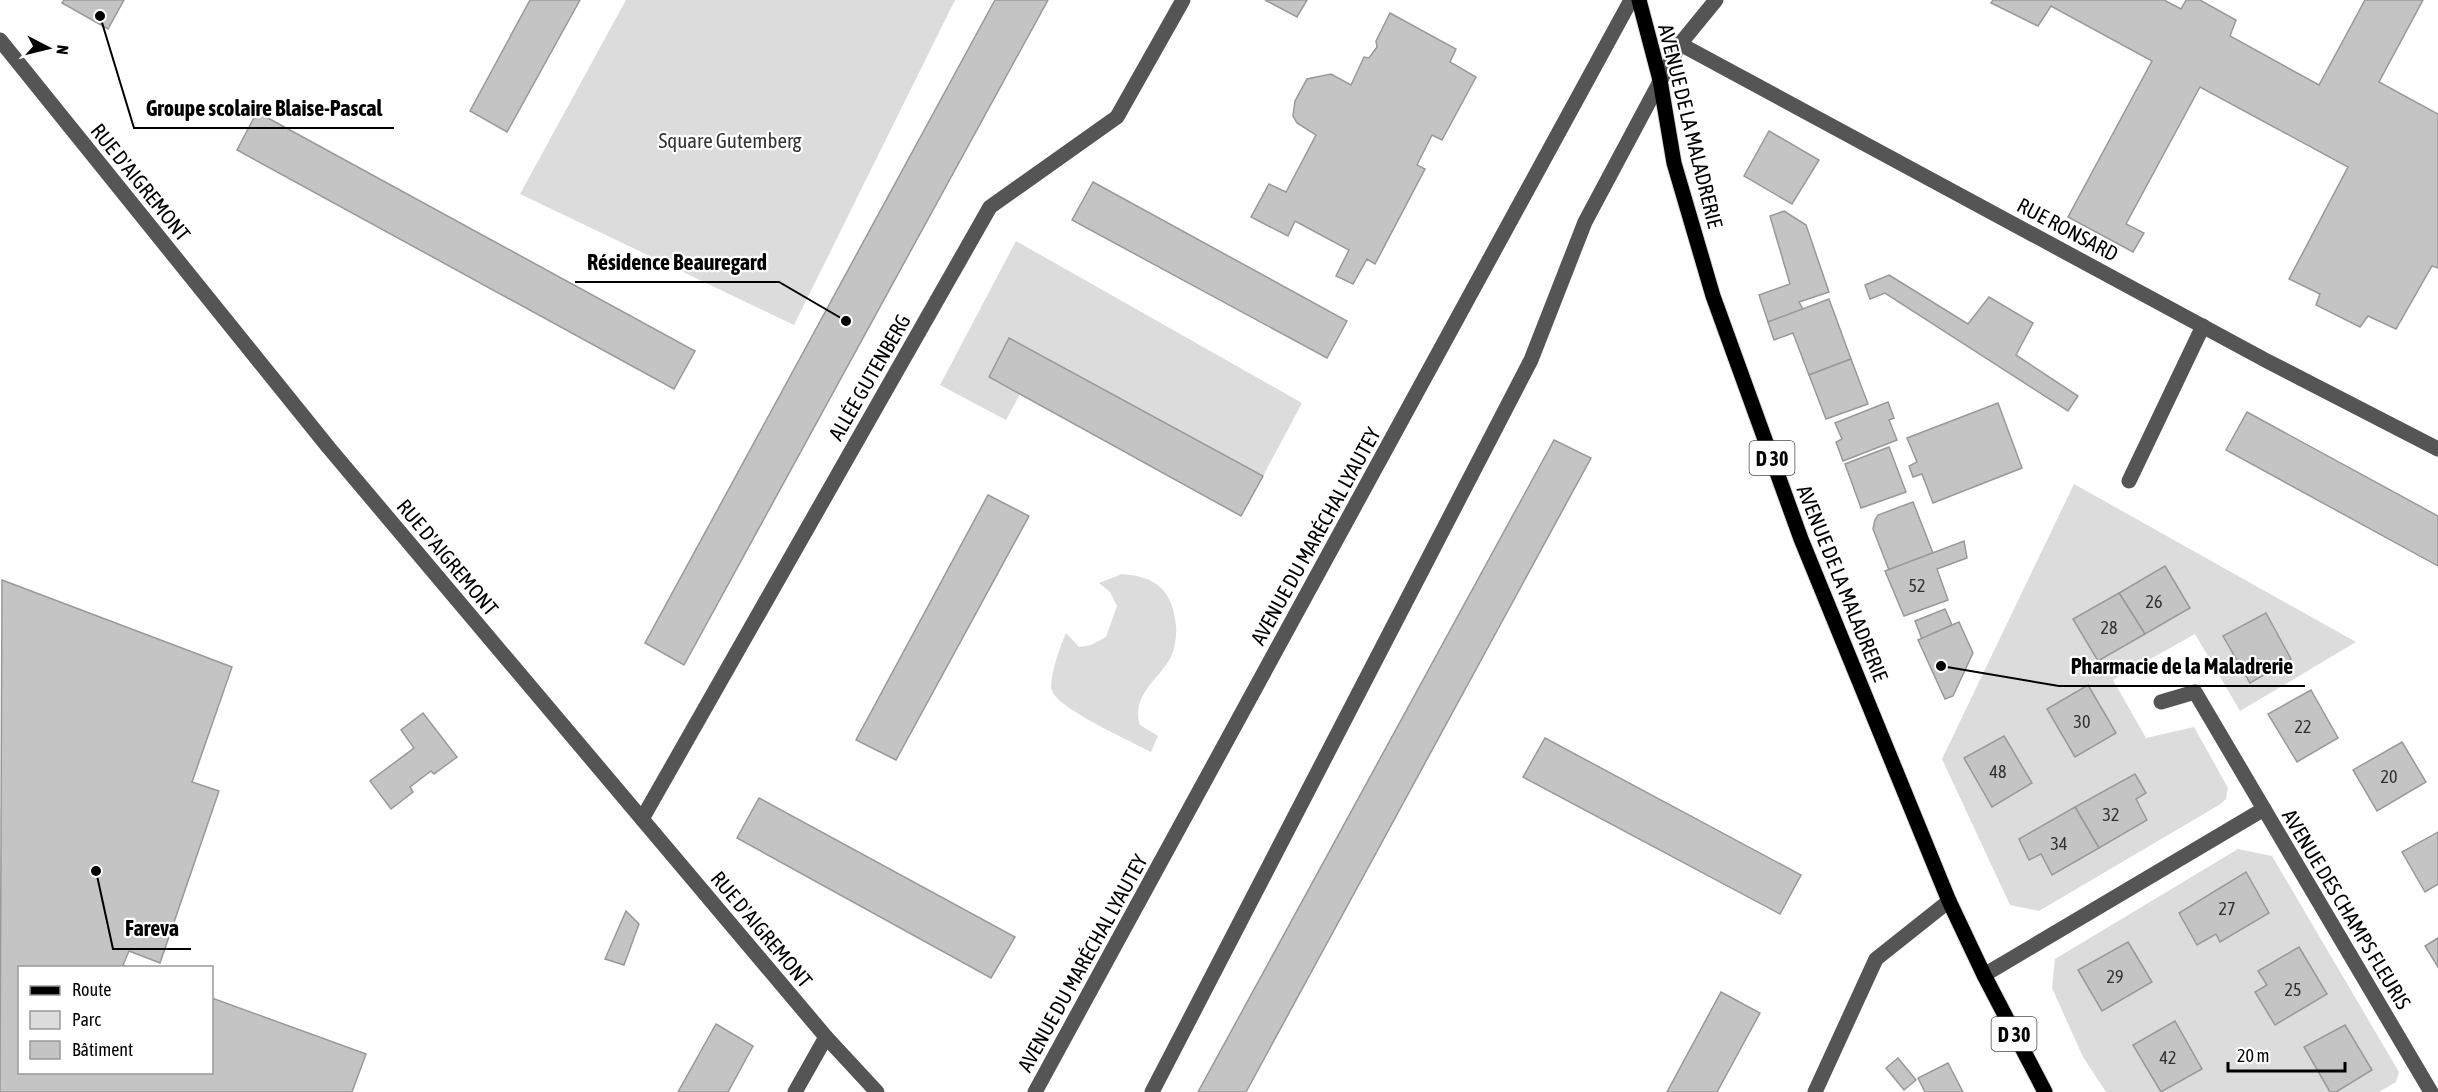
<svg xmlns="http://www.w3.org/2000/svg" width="2438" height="1092" font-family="'Asap Condensed',sans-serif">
<rect width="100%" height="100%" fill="#fff"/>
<!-- green -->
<g fill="#dcdcdc" fill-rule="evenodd">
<path d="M626 0H955L794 325 520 194Z"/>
<path d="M1016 241 1302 403 1263 476 1009 339 989 376 1020 394 1006 420 940 385Z"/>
<path d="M2074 484 2356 642 2240 711 2195 634 2113 680 2146 738 2194 727 2228 788 2226 799 2219 805 2039 911 2010 905 1942 759ZM2165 566 2190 608 2098 661 2074 619ZM2265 613 2291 659 2250 683 2223 636ZM2004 736 2031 783 1992 806 1965 758ZM2135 774 2146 793 2136 799 2147 820 2052 875 2041 854 2029 860 2019 839Z"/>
<path d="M1122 574C1157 577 1172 590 1176 625 1177 634 1175 648 1171 657 1158 681 1131 694 1140 725L1158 736 1151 752C1131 741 1060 710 1052 691 1048 680 1061 644 1066 633L1079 647 1091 645 1106 637 1117 606 1110 592 1099 583Z"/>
<path d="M2238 849 2272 856 2399 1072 2396 1082 2379 1092H2336L2372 1070 2345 1025 2304 1047 2330 1092H2163L2202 1069 2174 1022 2133 1045 2161 1092H2106L2083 1057 2052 988 2055 959ZM2245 872 2269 913 2220 941 2216 934 2197 945 2179 913ZM2127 942 2152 982 2102 1011 2079 970ZM2299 947 2327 994 2275 1025 2255 993 2267 985 2259 971Z"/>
</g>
<!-- building -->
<g fill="#c4c4c4" stroke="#999" stroke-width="1.5">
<path d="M64 0H124L108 29 62 3Z"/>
<path d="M530 0H580L507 132 470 111Z"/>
<path d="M995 0H1048L684 665 645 643Z"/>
<path d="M1265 0H1307L1297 17Z"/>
<path d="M1993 0H2164L2181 9 2186 0H2200L2236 20 2230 36 2319 85 2365 0H2423L2379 82 2438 114V268L2432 266 2396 329 2368 316 2360 327 2316 305 2320 294 2289 279 2348 167 2200 87 2126 224 2144 233 2133 252 2068 217 2152 61 2051 6 2038 26 1991 3Z"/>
<path d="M1390 13 1456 49 1450 62 1476 77 1442 140 1432 135 1417 165 1425 169 1375 264 1367 259 1353 284 1336 276 1349 250 1295 221 1288 236 1251 217 1269 184 1286 192 1316 135 1297 123 1293 116 1295 101 1307 79 1331 74 1351 85 1364 57 1369 58 1377 47 1376 41Z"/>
<path d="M257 112 695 351 674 389 237 150Z"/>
<path d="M1769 131 1819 160 1792 204 1744 176Z"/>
<path d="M1093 182 1347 321 1327 358 1072 220Z"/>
<path d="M1784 211 1806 225 1829 292 1799 302 1803 309 1768 322 1759 295 1790 284 1770 216Z"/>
<path d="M1889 275 1968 324 1989 297 2033 323 2016 355 2078 396 2068 411 1885 293 1870 299 1865 285Z"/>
<path d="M1829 299 1851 359 1809 375 1793 333 1774 340 1768 322Z"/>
<path d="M1009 338 1263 476 1241 516 989 377Z"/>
<path d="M1851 359 1868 404 1826 419 1809 375Z"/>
<path d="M1888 402 1894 418 1889 420 1897 440 1843 461 1836 442 1842 439 1835 423Z"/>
<path d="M1998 403 2022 468 1933 503 1922 474 1913 477 1909 466 1917 462 1907 438Z"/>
<path d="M2247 412 2438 516V566L2226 450Z"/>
<path d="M1554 440 1591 458 1246 1092H1198Z"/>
<path d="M1889 447 1906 492 1861 508 1845 464Z"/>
<path d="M988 495 1029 516 896 760 856 740Z"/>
<path d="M1913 502 1933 553 1889 570 1873 529 1875 520 1878 515Z"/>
<path d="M1964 541 1967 558 1937 569 1948 600 1904 616 1885 571Z"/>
<path d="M2165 566 2190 608 2145 634 2119 593Z"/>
<path d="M2 580 232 667 192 782 219 791 160 963 129 951 123 965 130 968H20V1072H212V998L366 1054 352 1092H0Z"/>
<path d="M2119 593 2145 634 2098 661 2073 619Z"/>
<path d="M1945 609 1952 625 1922 639 1915 621Z"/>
<path d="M2266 613 2291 659 2250 683 2223 636Z"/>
<path d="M1959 622 1973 653 1953 696 1945 699 1918 640Z"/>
<path d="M2088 685 2116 733 2075 757 2047 709Z"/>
<path d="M2311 690 2338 738 2297 762 2268 714Z"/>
<path d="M423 713 457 757 434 774 431 771 410 787 413 792 391 809 370 781 414 748 401 730Z"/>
<path d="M2004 736 2032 783 1992 807 1964 758Z"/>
<path d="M1545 738 1801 875 1780 914 1523 777Z"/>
<path d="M2402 742 2426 782 2377 811 2353 770Z"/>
<path d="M2135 774 2146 793 2136 799 2147 820 2099 848 2075 807Z"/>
<path d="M759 798 1015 937 991 978 737 838Z"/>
<path d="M2075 807 2099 848 2052 875 2041 854 2029 860 2019 839Z"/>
<path d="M2438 832V884L2425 892 2402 852Z"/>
<path d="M2246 872 2269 913 2220 942 2216 934 2197 945 2179 913Z"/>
<path d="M626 911 639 924 624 965 605 959Z"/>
<path d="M2438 938V967L2425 946Z"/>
<path d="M2128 942 2152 982 2102 1011 2078 970Z"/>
<path d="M2299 947 2327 994 2275 1025 2255 992 2267 985 2258 971Z"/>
<path d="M1721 992 1760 1013 1717 1092H1667Z"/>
<path d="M2175 1021 2202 1069 2161 1092 2133 1045Z"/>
<path d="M716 1024 753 1046 728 1092H678Z"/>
<path d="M2345 1025 2372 1070 2336 1092H2330L2304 1047Z"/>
<path d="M1898 1058 1916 1080 1904 1090 1886 1068Z"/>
<path d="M1948 1063 1963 1092H1925L1918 1078Z"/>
</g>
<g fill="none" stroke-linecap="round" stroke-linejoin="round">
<defs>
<path id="major" d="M1639 0 1660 80 1674 163 1713 296 1801 539 1949 901 1984 975 2045 1092"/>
</defs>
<!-- major casing -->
<use href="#major" stroke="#dbdbdb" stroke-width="17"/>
<!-- minor -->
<g stroke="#555" stroke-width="15">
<path d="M0 40 329 448 826 1037 877 1092"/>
<path d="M1680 44 2267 361 2438 449"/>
<path d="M2129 481 2203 326"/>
<path d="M2161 702 2195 692 2264 809"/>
<path d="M642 819 990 207 1117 117 1183 0"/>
<path d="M1984 975 2264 809 2431 1092"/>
<path d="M795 1092 826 1037"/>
<path d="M1035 1092 1631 0"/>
<path d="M1152 1092 1531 360 1585 222 1680 44 1716 0"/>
<path d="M1815 1092 1876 959 1949 901"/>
</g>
<!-- major -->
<use href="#major" stroke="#000" stroke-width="15"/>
</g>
<g text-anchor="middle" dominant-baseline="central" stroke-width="4.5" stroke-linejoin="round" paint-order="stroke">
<!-- number labels -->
<g font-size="18" fill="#313131">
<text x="1917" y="585">52</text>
<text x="2154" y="601">26</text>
<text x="2109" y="627">28</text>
<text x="2082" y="721">30</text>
<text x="2303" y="726">22</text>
<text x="1998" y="771">48</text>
<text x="2389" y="776">20</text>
<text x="2111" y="814">32</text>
<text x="2059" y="843">34</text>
<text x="2227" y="908">27</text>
<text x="2115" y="976">29</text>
<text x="2293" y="989">25</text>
<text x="2168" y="1057">42</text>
</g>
<!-- shield labels -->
<g fill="#fff" stroke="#4c4c4c" stroke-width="1.5">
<rect x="1749.5" y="441" width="45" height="34" rx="4.5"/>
<rect x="1991.5" y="1017" width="45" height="34" rx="4.5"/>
</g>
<g font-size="20" font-weight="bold" fill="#000">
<text x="1772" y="458">D 30</text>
<text x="2014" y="1034">D 30</text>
</g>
<!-- street labels -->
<g font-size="21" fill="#000" stroke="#fff">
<text transform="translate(1691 126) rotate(76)">AVENUE DE LA MALADRERIE</text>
<text transform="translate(141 182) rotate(51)">RUE D'AIGREMONT</text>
<text transform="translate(2068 229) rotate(28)">RUE RONSARD</text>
<text transform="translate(869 377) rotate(-60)">ALLÉE GUTENBERG</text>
<text transform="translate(1315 536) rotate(-61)">AVENUE DU MARÉCHAL LYAUTEY</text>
<text transform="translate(448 557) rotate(50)">RUE D'AIGREMONT</text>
<text transform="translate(1843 583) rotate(68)">AVENUE DE LA MALADRERIE</text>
<text transform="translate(2347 909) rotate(59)">AVENUE DES CHAMPS FLEURIS</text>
<text transform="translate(762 929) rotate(50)">RUE D'AIGREMONT</text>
<text transform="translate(1082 963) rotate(-61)">AVENUE DU MARÉCHAL LYAUTEY</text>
</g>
<!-- park labels -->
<g font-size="21" fill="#333" stroke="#fff">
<text x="730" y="140">Square Gutemberg</text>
</g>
</g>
<!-- callouts -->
<path fill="none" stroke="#000" stroke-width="2" d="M100 16L134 128H394M846 321L779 282H575M1941 666L2059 686H2305M96 871L113 949H191"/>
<g fill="#000" stroke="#fff" stroke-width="2">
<circle cx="100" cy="16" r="6"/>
<circle cx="846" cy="321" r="6"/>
<circle cx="1941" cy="666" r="6"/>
<circle cx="96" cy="871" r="6"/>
</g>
<g font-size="22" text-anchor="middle" font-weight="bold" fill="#000" stroke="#fff" stroke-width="4.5" stroke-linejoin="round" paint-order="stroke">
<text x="264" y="116">Groupe scolaire Blaise-Pascal</text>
<text x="677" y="270">Résidence Beauregard</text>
<text x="2182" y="674">Pharmacie de la Maladrerie</text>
<text x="152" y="936">Fareva</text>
</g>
<!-- legend -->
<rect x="18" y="966" width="195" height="108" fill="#ffffff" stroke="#999999" stroke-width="1.5"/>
<rect x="30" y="986" width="30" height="9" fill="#000000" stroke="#999999" stroke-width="1.5"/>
<text x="72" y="996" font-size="18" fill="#000000">Route</text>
<rect x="30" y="1011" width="30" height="18" fill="#dcdcdc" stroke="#999999" stroke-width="1.5"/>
<text x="72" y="1026" font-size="18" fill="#000000">Parc</text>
<rect x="30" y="1041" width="30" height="18" fill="#c4c4c4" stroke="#999999" stroke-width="1.5"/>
<text x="72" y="1056" font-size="18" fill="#000000">Bâtiment</text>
<!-- north arrow -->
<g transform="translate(48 48) rotate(97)" stroke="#ffffff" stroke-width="4.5" paint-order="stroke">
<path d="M0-4.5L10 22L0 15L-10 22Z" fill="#000000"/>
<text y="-9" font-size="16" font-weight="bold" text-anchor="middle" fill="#000000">N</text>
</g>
<!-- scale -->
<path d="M2228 1062v9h117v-9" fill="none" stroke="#000000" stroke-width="3"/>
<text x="2237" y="1062" font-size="18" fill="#000000" stroke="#ffffff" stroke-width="4.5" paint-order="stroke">20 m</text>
</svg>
